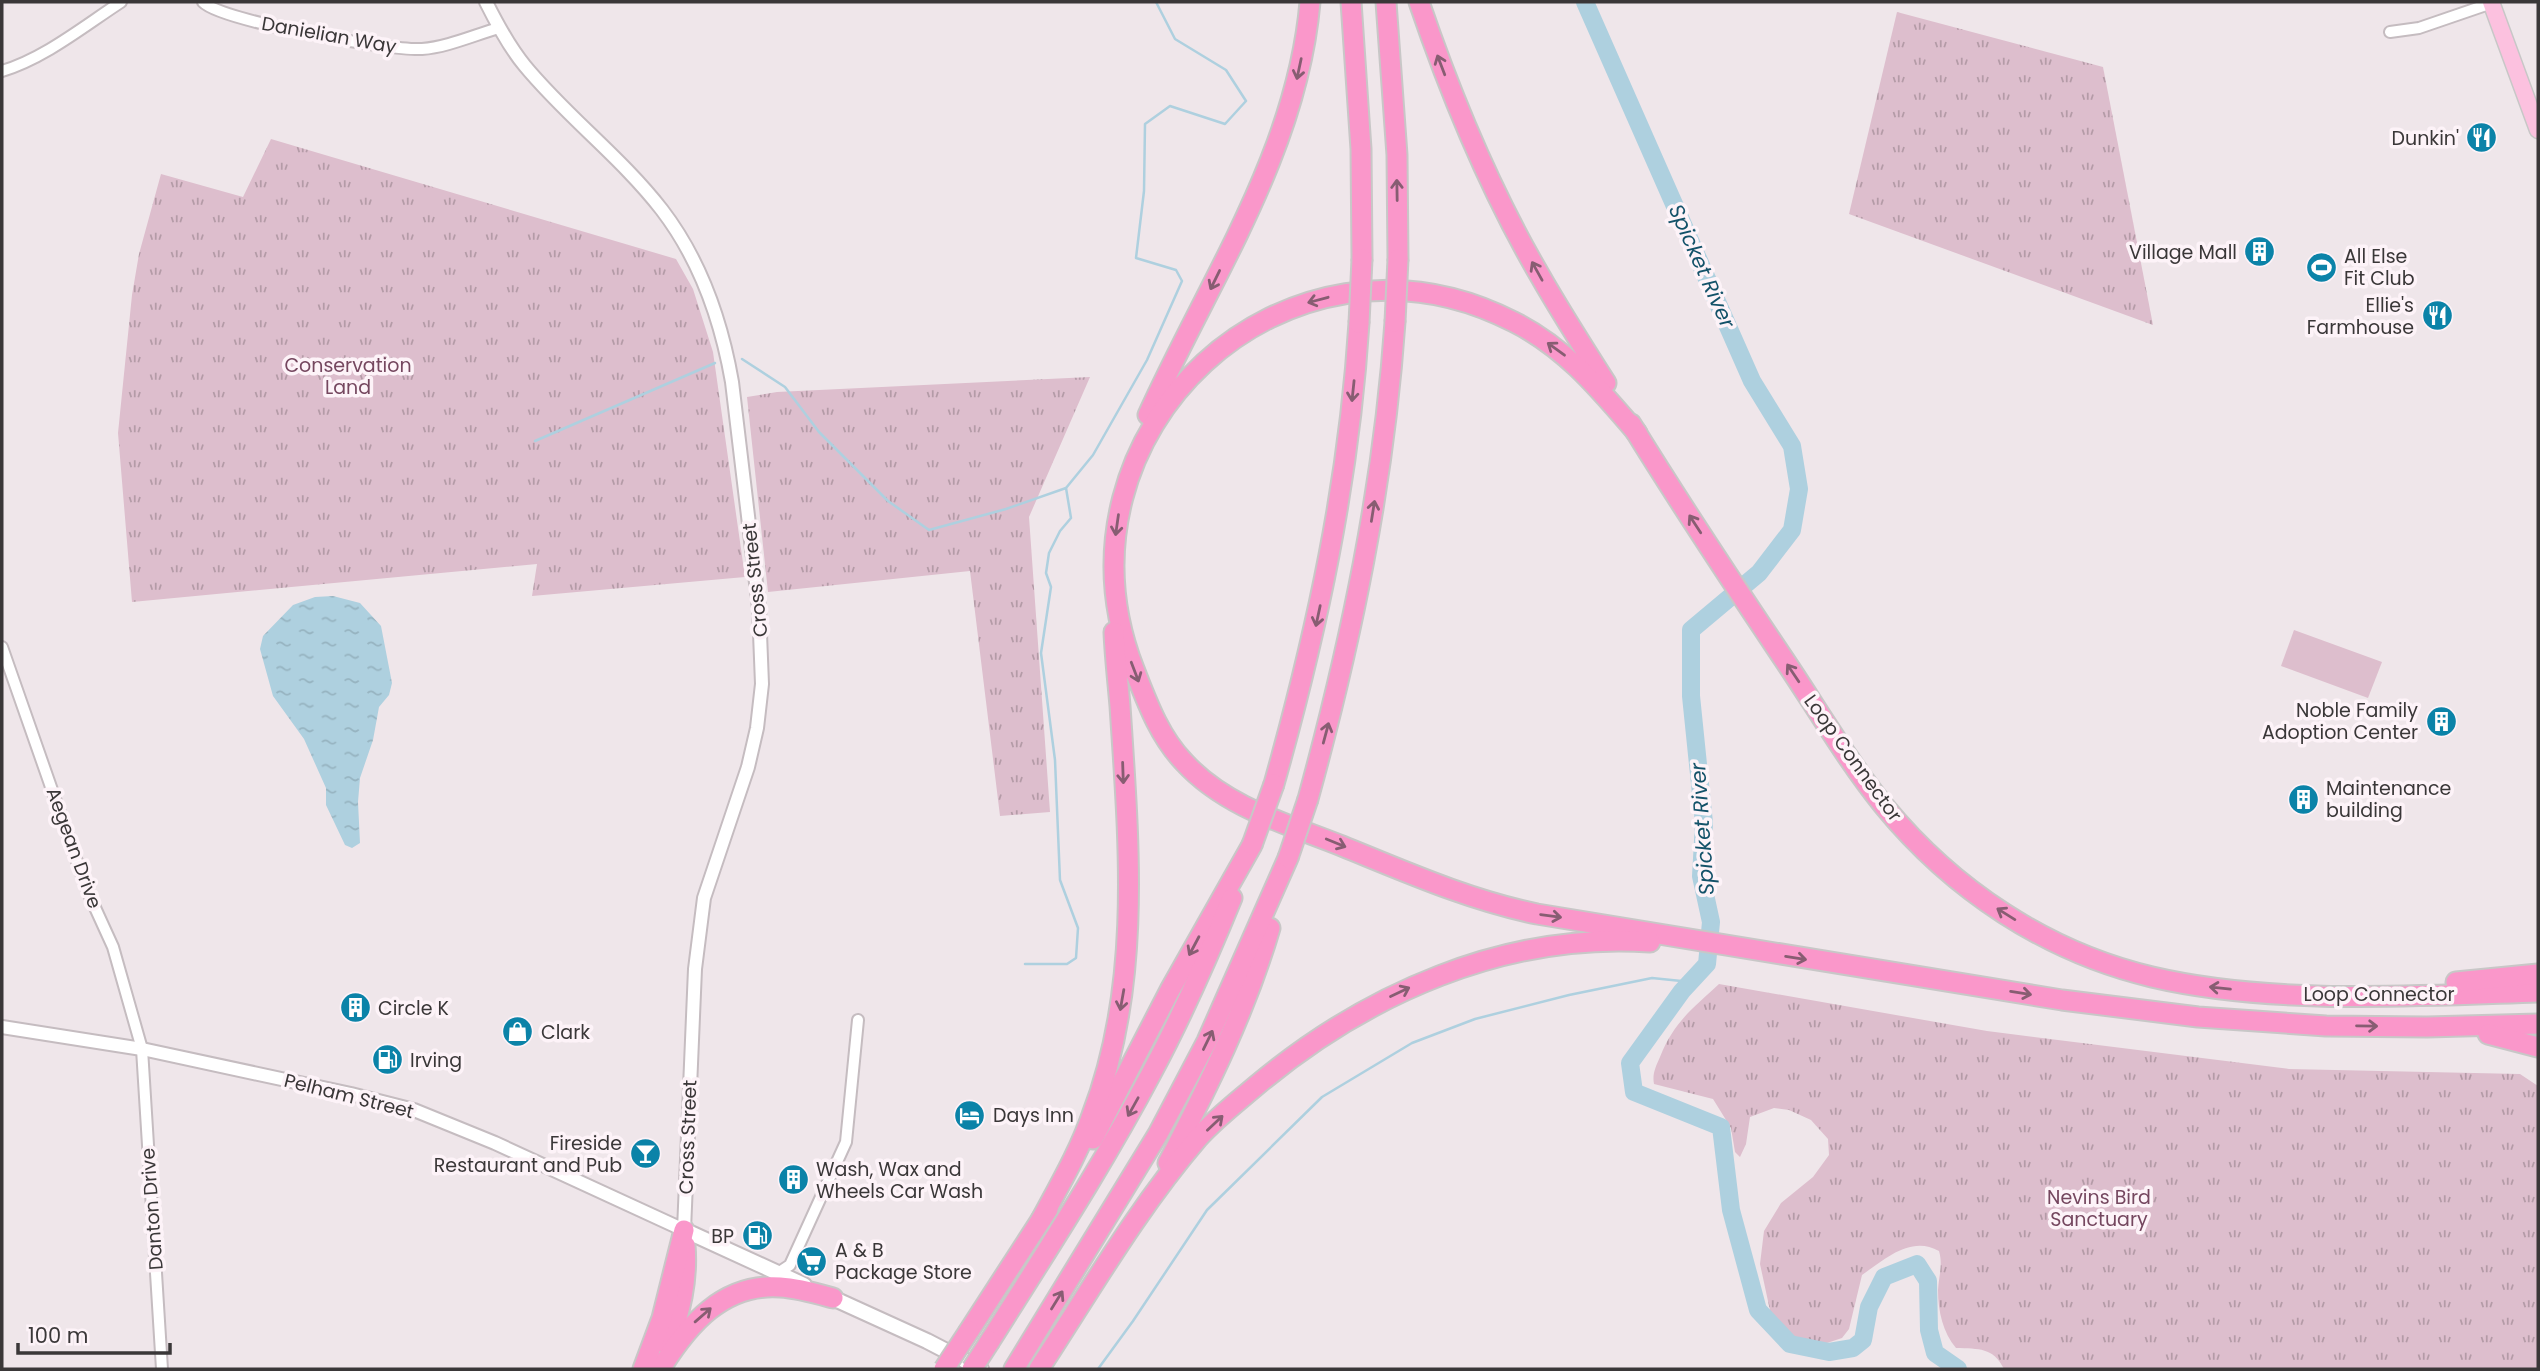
<svg xmlns="http://www.w3.org/2000/svg" width="2540" height="1371" font-family="Poppins,sans-serif">
<defs>
<pattern id="park-tufts" width="24" height="20" patternUnits="userSpaceOnUse" patternTransform="scale(1.75)"><rect width="24" height="20" fill="#ddbecd"/><path d="M3 7l-1-3M5 7V3M7 7l1-3M15 17l-1-3M17 17v-4M19 17l1-3" fill="none" stroke="#b49ba7"/></pattern>
<pattern id="water-ripples" width="26" height="14" patternUnits="userSpaceOnUse" patternTransform="scale(1.75)"><rect width="26" height="14" fill="#aed0df"/><path d="M2 4q2-2 4 0t4 0M15 11q2-2 4 0t4 0" fill="none" stroke="#96b3c0"/></pattern>
</defs>
<rect width="100%" height="100%" fill="#efe6ea"/>
<!-- green -->
<path fill="#ddbecd" d="M2294 630 2382 662 2368 698 2281 666Z"/>
<!-- park -->
<g fill="url(#park-tufts)">
<path d="M1897 12 2103 67 2153 325 1849 214Z"/>
<path d="M271 139 676 259 693 289 713 352 745 577 532 596 537 564 132 602 118 433 132 295 139 254 161 174 243 197Z"/>
<path d="M1090 377 1029 517 1050 812 1000 816 970 571 768 592 747 397 777 392Z"/>
<path d="M1719 984 1987 1031 2289 1069 2520 1074 2538 1086V1367L2537 1369H2004C1993 1347 1979 1349 1956 1348 1943 1333 1938 1311 1938 1290 1939 1275 1943 1265 1939 1251 1911 1235 1885 1259 1862 1275L1849 1329 1842 1338 1824 1344 1802 1341 1784 1331 1771 1315 1760 1264 1764 1231 1781 1203 1813 1177 1829 1155 1828 1139 1811 1120 1789 1110 1774 1108 1750 1117 1746 1144 1740 1157 1735 1152 1731 1128 1713 1099 1654 1084C1652 1074 1656 1066 1660 1057 1674 1022 1692 1009 1719 984Z"/>
</g>
<!-- water -->
<path fill="url(#water-ripples)" d="M333 596 360 603 381 626 392 683 389 695 379 707 373 740 360 778 358 802 360 843 352 848 345 845 326 805V788L304 739 273 696 260 649 263 636 293 605 315 597Z"/>
<g fill="none" stroke-linecap="round" stroke-linejoin="round">
<!-- stream -->
<g stroke="#aed0df" stroke-width="2.5">
<path d="M742 359 785 387 819 432 888 501 929 530 1006 509 1066 488 1093 455 1147 360 1182 281 1176 270 1136 258 1144 191 1145 124 1170 106 1225 124 1246 101 1226 70 1175 39 1156 2"/>
<path d="M535 441 715 363"/>
<path d="M1025 964H1067L1076 958 1078 928 1060 880 1055 760 1041 653 1051 587 1046 573 1049 553 1060 531 1071 518 1066 488"/>
<path d="M1098 1369 1133 1321 1207 1210 1322 1097 1412 1043 1475 1019 1569 995 1652 978 1691 982"/>
</g>
<!-- river -->
<path stroke="#aed0df" stroke-width="18" d="M1585 2 1752 381 1792 446 1799 489 1792 530 1759 573 1691 630V696L1704 823 1701 876 1711 922 1707 964 1682 991 1630 1063 1634 1092 1721 1127 1731 1210 1758 1310 1790 1344 1829 1352 1853 1348 1863 1340 1869 1307 1884 1277 1917 1264 1928 1281 1929 1330 1935 1353 1958 1369"/>
<defs>
<g id="minor">
<path d="M203 2C221 21 391 51 422 49 448 47 474 35 499 28"/>
<path d="M2390 32 2419 28 2492 3"/>
<path d="M2 71C45 58 84 26 121 2"/>
<path d="M2 647 87 890 113 947 142 1049 162 1369"/>
<path d="M778 1273 790 1265 846 1142 858 1020"/>
</g>
<path id="tertiary" d="M2 1027 142 1049 351 1094 414 1110 495 1143 684 1230 695 969 704 898 748 767 757 728 762 684 759 608 732 382C721 319 701 261 662 210 621 157 567 117 525 66 509 47 497 24 486 2"/>
<g id="secondary">
<path d="M684 1230 804 1285"/>
<path d="M826 1295 927 1341 981 1369"/>
</g>
<path id="primary" d="M2491 2 2538 130"/>
<g id="motorway">
<path d="M1351 2 1361 149 1362 259"/>
<path d="M1386 2 1397 155 1398 259"/>
<path d="M1419 2C1451 96 1489 188 1539 274 1560 311 1583 347 1606 383"/>
<path d="M1148 415C1209 280 1297 153 1310 2"/>
<path d="M1631 424C1679 502 1730 579 1781 655 1815 705 1846 759 1884 806 1952 889 2046 952 2152 977 2271 1005 2416 996 2538 992"/>
<path d="M1637 433C1600 390 1566 348 1514 322 1287 205 1042 432 1134 669 1147 702 1159 736 1184 762 1225 807 1287 824 1342 846 1406 872 1469 900 1537 914L2062 1000 2198 1017 2326 1026 2427 1027 2538 1024"/>
<path d="M1274 784C1317 631 1349 482 1359 323"/>
<path d="M1308 799C1351 642 1384 484 1395 322"/>
<path d="M2456 982 2538 974"/>
<path d="M2488 1034 2538 1047"/>
<path d="M1093 1139 1170 990 1252 845"/>
<path d="M1168 1163C1208 1087 1246 1010 1270 928"/>
<path d="M1041 1220C1059 1186 1079 1152 1092 1115 1142 985 1129 843 1120 706 1118 682 1115 657 1114 632"/>
<path d="M969 1331 1048 1209"/>
<path d="M990 1341C1046 1252 1103 1165 1152 1072 1182 1016 1208 957 1232 898"/>
<path d="M668 1346C680 1312 688 1281 685 1245"/>
<path d="M661 1368C688 1325 723 1283 780 1287 798 1288 815 1293 833 1298"/>
<path d="M643 1369 662 1318 684 1230"/>
<path d="M1014 1369 1158 1134 1207 1041 1288 858"/>
<path d="M1039 1369C1090 1291 1137 1209 1198 1138 1215 1119 1237 1102 1257 1085 1366 994 1505 932 1650 942"/>
</g>
</defs>
<!-- minor casing -->
<use href="#minor" stroke="#c5bcc0" stroke-width="14"/>
<!-- tertiary casing -->
<use href="#tertiary" stroke="#c5bcc0" stroke-width="16"/>
<!-- secondary casing -->
<use href="#secondary" stroke="#c5bcc0" stroke-width="18"/>
<!-- primary casing -->
<use href="#primary" stroke="#c8c7c7" stroke-width="19"/>
<!-- motorway casing -->
<use href="#motorway" stroke="#c8c7c7" stroke-width="23"/>
<!-- minor -->
<use href="#minor" stroke="#fff" stroke-width="10"/>
<!-- tertiary -->
<use href="#tertiary" stroke="#fff" stroke-width="12"/>
<!-- secondary -->
<use href="#secondary" stroke="#fff" stroke-width="14"/>
<!-- primary -->
<use href="#primary" stroke="#fcc1df" stroke-width="16"/>
<!-- motorway -->
<use href="#motorway" stroke="#fa97ca" stroke-width="19"/>
<defs>
<g id="motorway-bridge">
<path d="M1395 322 1398 259"/>
<path d="M1359 323 1362 259"/>
<path d="M1252 845 1274 784"/>
<path d="M1288 858 1308 799"/>
<path d="M944 1369 969 1331"/>
<path d="M972 1369 990 1341"/>
</g>
</defs>
<!-- motorway-bridge casing -->
<use href="#motorway-bridge" stroke="#c8c7c7" stroke-width="23" stroke-linecap="butt"/>
<!-- motorway-bridge -->
<use href="#motorway-bridge" stroke="#fa97ca" stroke-width="19"/>
</g>
<!-- one-way arrows -->
<defs><path id="oneway-shaft" d="M-6 0H5M1.5-3L5.5 0L1.5 3" fill="none" stroke-width="1.6" stroke-linecap="round" stroke-linejoin="round" transform="scale(1.75)"/></defs>
<g stroke="#875d72">
<use href="#oneway-shaft" transform="translate(1441 65) rotate(-111)"/>
<use href="#oneway-shaft" transform="translate(1299 69) rotate(102)"/>
<use href="#oneway-shaft" transform="translate(1397 190) rotate(-91)"/>
<use href="#oneway-shaft" transform="translate(1537 271) rotate(-119)"/>
<use href="#oneway-shaft" transform="translate(1215 280) rotate(116)"/>
<use href="#oneway-shaft" transform="translate(1318 300) rotate(165)"/>
<use href="#oneway-shaft" transform="translate(1556 349) rotate(-144)"/>
<use href="#oneway-shaft" transform="translate(1353 391) rotate(96)"/>
<use href="#oneway-shaft" transform="translate(1373 511) rotate(-81)"/>
<use href="#oneway-shaft" transform="translate(1695 524) rotate(-123)"/>
<use href="#oneway-shaft" transform="translate(1117 525) rotate(98)"/>
<use href="#oneway-shaft" transform="translate(1318 616) rotate(102)"/>
<use href="#oneway-shaft" transform="translate(1135 672) rotate(69)"/>
<use href="#oneway-shaft" transform="translate(1793 673) rotate(-124)"/>
<use href="#oneway-shaft" transform="translate(1326 733) rotate(-75)"/>
<use href="#oneway-shaft" transform="translate(1123 773) rotate(88)"/>
<use href="#oneway-shaft" transform="translate(1336 843) rotate(22)"/>
<use href="#oneway-shaft" transform="translate(2006 914) rotate(-148)"/>
<use href="#oneway-shaft" transform="translate(1551 916) rotate(8)"/>
<use href="#oneway-shaft" transform="translate(1194 946) rotate(118)"/>
<use href="#oneway-shaft" transform="translate(1796 958) rotate(9)"/>
<use href="#oneway-shaft" transform="translate(2220 988) rotate(-174)"/>
<use href="#oneway-shaft" transform="translate(1400 992) rotate(-25)"/>
<use href="#oneway-shaft" transform="translate(2021 993) rotate(9)"/>
<use href="#oneway-shaft" transform="translate(1122 1000) rotate(100)"/>
<use href="#oneway-shaft" transform="translate(2367 1026) rotate(1)"/>
<use href="#oneway-shaft" transform="translate(1208 1040) rotate(-64)"/>
<use href="#oneway-shaft" transform="translate(1133 1107) rotate(119)"/>
<use href="#oneway-shaft" transform="translate(1215 1123) rotate(-43)"/>
<use href="#oneway-shaft" transform="translate(1057 1300) rotate(-58)"/>
<use href="#oneway-shaft" transform="translate(703 1315) rotate(-41)"/>
</g>
<!-- icons -->
<defs>
<symbol id="restaurant-disc" viewBox="-11 -11 22 22"><circle r="9.5" fill="#0b83a8" stroke="#fdf3f8"/><path d="M-5-6h1v4h1v-4h1v4h1v-4h1v5L-1.5 .5V6h-2V.5L-5-1ZM5-6V6H3V1.5H1.5Q1.5-4 5-6Z" fill="#fff"/></symbol>
<symbol id="building-disc" viewBox="-11 -11 22 22"><circle r="9.5" fill="#0b83a8" stroke="#fdf3f8"/><path d="M-4-6H4V6H1V3H-1V6H-4ZM-2.5-4.3h1.7v1.8h-1.7ZM.8-4.3h1.7v1.8H.8ZM-2.5-1h1.7V.8h-1.7ZM.8-1h1.7V.8H.8Z" fill="#fff"/></symbol>
<symbol id="stadium-disc" viewBox="-11 -11 22 22"><circle r="9.5" fill="#0b83a8" stroke="#fdf3f8"/><path d="M0-5a6.5 5 0 1 0 0 10a6.5 5 0 1 0 0-10ZM-3.5-1.8h7v3.6h-7Z" fill="#fff"/></symbol>
<symbol id="shop-disc" viewBox="-11 -11 22 22"><circle r="9.5" fill="#0b83a8" stroke="#fdf3f8"/><path d="M-5-2.5h2.3a2.7 3.5 0 0 1 5.4 0H5L5.5 6h-11ZM-1.5-2.5h3a1.5 2.3 0 0 0-3 0Z" fill="#fff"/></symbol>
<symbol id="fuel-disc" viewBox="-11 -11 22 22"><circle r="9.5" fill="#0b83a8" stroke="#fdf3f8"/><path d="M-5.5-6h7V0h2V4h1.3V-2.5L3-4.5l.8-.8L6-3V5H2.5V1h-1V6h-7ZM-4.2-4.7v3.2H.2V-4.7Z" fill="#fff"/></symbol>
<symbol id="hotel-disc" viewBox="-11 -11 22 22"><circle r="9.5" fill="#0b83a8" stroke="#fdf3f8"/><path d="M-6-4.5h1.5V1H6V5H4.5V3h-9V5H-6ZM-4 0a1.8 1.8 0 1 1 3.6 0ZM.5 0V-2.5h3Q6-2.5 6 0Z" fill="#fff"/></symbol>
<symbol id="bar-disc" viewBox="-11 -11 22 22"><circle r="9.5" fill="#0b83a8" stroke="#fdf3f8"/><path d="M-6-5H6L.8 .8V4.5H3.5V6h-7V4.5H-.8V.8Z" fill="#fff"/></symbol>
<symbol id="supermarket-disc" viewBox="-11 -11 22 22"><circle r="9.5" fill="#0b83a8" stroke="#fdf3f8"/><path d="M-6-5.5h2.5l.6 2H6L4.5 2H-2.5L-4.4-4H-6ZM-1.5 3.2a1.3 1.3 0 1 0 .1 0ZM3 3.2a1.3 1.3 0 1 0 .1 0Z" fill="#fff"/></symbol>
</defs>
<g fill-rule="evenodd">
<use href="#restaurant-disc" x="2464" y="120" width="35" height="35"/>
<use href="#building-disc" x="2242" y="234" width="35" height="35"/>
<use href="#stadium-disc" x="2304" y="250" width="35" height="35"/>
<use href="#restaurant-disc" x="2420" y="298" width="35" height="35"/>
<use href="#building-disc" x="2424" y="704" width="35" height="35"/>
<use href="#building-disc" x="2286" y="782" width="35" height="35"/>
<use href="#building-disc" x="338" y="990" width="35" height="35"/>
<use href="#shop-disc" x="500" y="1014" width="35" height="35"/>
<use href="#fuel-disc" x="370" y="1042" width="35" height="35"/>
<use href="#hotel-disc" x="952" y="1098" width="35" height="35"/>
<use href="#bar-disc" x="628" y="1136" width="35" height="35"/>
<use href="#building-disc" x="776" y="1162" width="35" height="35"/>
<use href="#fuel-disc" x="740" y="1218" width="35" height="35"/>
<use href="#supermarket-disc" x="794" y="1244" width="35" height="35"/>
</g>
<g text-anchor="middle" dominant-baseline="central" stroke-width="7" stroke-linejoin="round" paint-order="stroke">
<!-- street labels -->
<g font-size="19" fill="#3a3738" stroke="#fdf3f8">
<text transform="translate(329 35) rotate(10)">Danielian Way</text>
<text transform="translate(755 580) rotate(-96)">Cross Street</text>
<text transform="translate(1853 758) rotate(54)">Loop Connector</text>
<text transform="translate(74 848) rotate(70)">Aegean Drive</text>
<text x="2379" y="994">Loop Connector</text>
<text transform="translate(349 1096) rotate(14)">Pelham Street</text>
<text transform="translate(688 1137) rotate(-88)">Cross Street</text>
<text transform="translate(152 1209) rotate(-94)">Danton Drive</text>
</g>
<!-- poi labels -->
<g font-size="19" fill="#3a3738" stroke="#fdf3f8" text-anchor="start">
<text x="2459" y="138" text-anchor="end">Dunkin'</text>
<text x="2237" y="252" text-anchor="end">Village Mall</text>
<text x="2344" y="256">All Else<tspan x="2344" dy="22">Fit Club</tspan></text>
<text x="2414" y="305" text-anchor="end">Ellie's<tspan x="2414" dy="22">Farmhouse</tspan></text>
<text x="2418" y="710" text-anchor="end">Noble Family<tspan x="2418" dy="22">Adoption Center</tspan></text>
<text x="2326" y="788">Maintenance<tspan x="2326" dy="22">building</tspan></text>
<text x="378" y="1008">Circle K</text>
<text x="541" y="1032">Clark</text>
<text x="410" y="1060">Irving</text>
<text x="993" y="1115">Days Inn</text>
<text x="622" y="1143" text-anchor="end">Fireside<tspan x="622" dy="22">Restaurant and Pub</tspan></text>
<text x="816" y="1169">Wash, Wax and<tspan x="816" dy="22">Wheels Car Wash</tspan></text>
<text x="734" y="1236" text-anchor="end">BP</text>
<text x="835" y="1250">A &amp; B<tspan x="835" dy="22">Package Store</tspan></text>
</g>
<!-- park labels -->
<g font-size="19" fill="#75475f" stroke="#fdf3f8">
<text x="348" y="365">Conservation<tspan x="348" dy="22">Land</tspan></text>
<text x="2099" y="1197">Nevins Bird<tspan x="2099" dy="22">Sanctuary</tspan></text>
</g>
<!-- water labels -->
<g font-size="21" font-style="italic" fill="#135269" stroke="#fdf3f8">
<text transform="translate(1702 266) rotate(66)">Spicket River</text>
<text transform="translate(1702 829) rotate(-94)">Spicket River</text>
</g>
</g>
<!-- border -->
<rect width="2540" height="1371" fill="none" stroke="#3a3738" stroke-width="7"/>
<!-- scale -->
<path d="M18 1343v10h152v-10" fill="none" stroke="#3a3738" stroke-width="3.5"/>
<text x="28" y="1343" font-size="21" fill="#3a3738" stroke="#fdf3f8" stroke-width="5" paint-order="stroke">100 m</text>
</svg>
